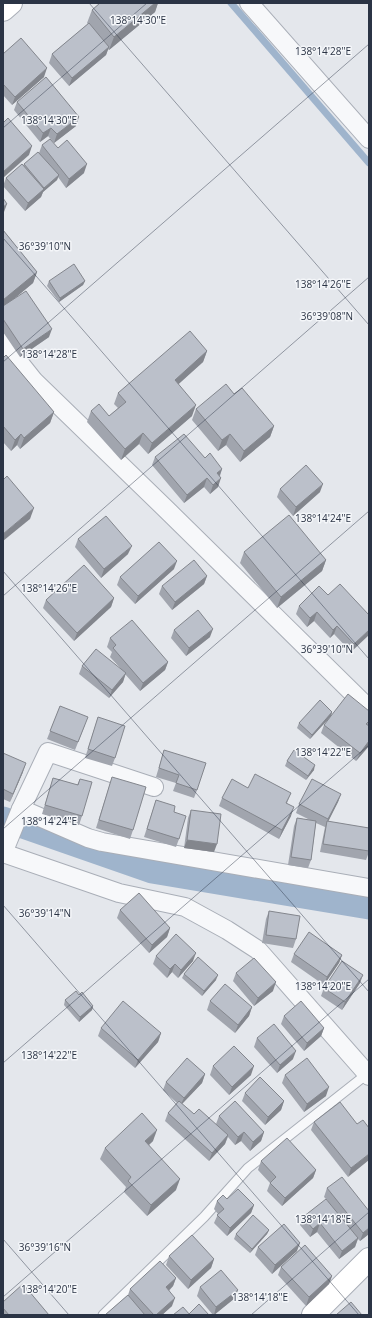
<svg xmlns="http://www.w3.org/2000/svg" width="372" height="1318" font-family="'Open Sans',sans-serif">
<rect width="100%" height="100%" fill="#e4e7ec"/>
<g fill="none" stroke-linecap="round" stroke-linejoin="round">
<!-- stream -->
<path stroke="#9fb4cc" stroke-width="7" d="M231 3 369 163"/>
<!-- canal -->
<path stroke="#9fb4cc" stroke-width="25" d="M3 819 152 871 369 907"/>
<defs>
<path id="lane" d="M103 1315 204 1217 248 1168 367 1074"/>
<g id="street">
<path d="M249 3 369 139"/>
<path d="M3 342 34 381 170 513 362 702 369 706"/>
<path d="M21 809 88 838 102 842 369 888"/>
<path d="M3 853 119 893 185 907 227 930 258 950 369 1076"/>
<path d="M3 853 21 809 48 752 154 787"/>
</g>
<g id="secondary">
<path d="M3 10 11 3"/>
<path d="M313 1315 369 1259"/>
</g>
</defs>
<!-- lane casing -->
<use href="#lane" stroke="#a9aeb7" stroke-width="11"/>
<!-- street casing -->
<use href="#street" stroke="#a9aeb7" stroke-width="20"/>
<!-- secondary casing -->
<use href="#secondary" stroke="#a9aeb7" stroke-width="24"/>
<!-- lane -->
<use href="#lane" stroke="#f7f8fa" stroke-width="9"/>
<!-- street -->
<use href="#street" stroke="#f7f8fa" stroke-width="18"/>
<!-- secondary -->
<use href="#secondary" stroke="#fff" stroke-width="22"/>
</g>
<!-- wall -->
<g fill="#a1a5ae">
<path d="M100 3H158L155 12 109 50 108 49 106 55 69 86 49 63 52 54 88 24 87 23 92 10Z"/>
<path d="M3 54 44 77 12 105 3 95Z"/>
<path d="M17 102 76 126 54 143 48 136 40 142 14 110Z"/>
<path d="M42 145 58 148 84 173 66 188 58 177 57 180 43 192 41 197 25 211 3 186 6 178 23 166 24 164 39 153Z"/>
<path d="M3 230 37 272 33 283 15 298 49 337 20 357 3 332Z"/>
<path d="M49 281H85L83 285 59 302 47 286Z"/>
<path d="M207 351 203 362 178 384 192 416 148 454 139 444 121 460 87 422 91 411 109 416 118 408 114 404 118 393Z"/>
<path d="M3 358 54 412 50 423 20 449 17 445 11 451 3 442Z"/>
<path d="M234 394 274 426 270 437 240 462 226 445 218 451 192 420 196 409Z"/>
<path d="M155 457 205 458 222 469 220 476 218 487 210 494 204 487 184 503 152 465Z"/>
<path d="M280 489 320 492 293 516 277 497Z"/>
<path d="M78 539 128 554 101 578 75 547Z"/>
<path d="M244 552 326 560 322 571 277 608 240 563Z"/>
<path d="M174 569 135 604 117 585 120 577Z"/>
<path d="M207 576 204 584 172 610 159 594 162 586Z"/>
<path d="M328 595 369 615 351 652 334 634 330 638 314 621 307 627 296 614 299 606Z"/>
<path d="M114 598 111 607 74 641 43 608 46 600Z"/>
<path d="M174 630 210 637 186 656 171 638Z"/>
<path d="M110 638 168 662 165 670 140 691 125 674 123 682 109 698 79 674 82 666 123 671 110 657 112 652 107 647Z"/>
<path d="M60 706 85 725 75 750 47 739Z"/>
<path d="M369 711V746L356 761 321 733 324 725 330 717 310 739 297 728 299 723 332 712 331 716Z"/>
<path d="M98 717 115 758 112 766 85 758Z"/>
<path d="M164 750 197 790 194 798 173 791 176 783 156 777Z"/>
<path d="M3 753 23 772 10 802 3 799Z"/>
<path d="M287 761 314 770 306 780 285 766Z"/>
<path d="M112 777 133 830 130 839 96 828Z"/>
<path d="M53 778 77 785 80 779 82 816 79 825 42 814Z"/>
<path d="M248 788 291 793 287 803 291 816 279 839 219 806 222 798Z"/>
<path d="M341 794 338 802 328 821 369 852 366 860 320 852 325 827 316 823 311 860 308 868 288 865 294 826 297 818 310 820 296 813 299 804Z"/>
<path d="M156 800 174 812 179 839 176 847 144 837Z"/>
<path d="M191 810 214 852 184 848 188 818Z"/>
<path d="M120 910 170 928 167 937 149 953 117 918Z"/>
<path d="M269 911 296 939 293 948 262 943 266 919Z"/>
<path d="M294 954 342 955 339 963 324 985 291 962Z"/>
<path d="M156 956 193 961 178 978 172 972 167 978 153 964Z"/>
<path d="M236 973 273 991 254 1006 233 981Z"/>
<path d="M184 974 216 980 202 996 182 978Z"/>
<path d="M360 983 342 1010 321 996 324 988Z"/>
<path d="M65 1000 93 1006 92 1010 79 1022 64 1005Z"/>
<path d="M210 1001 252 1007 249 1016 235 1033 207 1010Z"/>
<path d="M284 1016 324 1028 321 1036 304 1051 281 1024Z"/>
<path d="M101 1028 161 1033 158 1042 135 1068 98 1036Z"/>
<path d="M257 1038 293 1059 277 1073 254 1047Z"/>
<path d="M213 1066 251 1075 229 1095 210 1075Z"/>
<path d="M205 1074 202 1083 182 1104 194 1114 216 1124 219 1116 264 1132 261 1141 250 1151 241 1141 235 1145 228 1137 225 1144 209 1161 165 1121 168 1113 177 1103 163 1090 166 1082Z"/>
<path d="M285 1075 326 1096 304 1112 282 1083Z"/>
<path d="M245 1093 284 1101 281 1110 265 1125 242 1101Z"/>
<path d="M314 1122 357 1124 369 1128 348 1177 311 1130Z"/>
<path d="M153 1141 149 1145 176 1190 147 1216 124 1192 126 1187 100 1159 105 1148Z"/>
<path d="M261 1161 316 1170 313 1178 282 1206 267 1191 270 1183 258 1170Z"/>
<path d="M327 1188 369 1234 360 1241 358 1239 355 1247 339 1259 317 1232 310 1237 300 1225 303 1217 328 1201 324 1197Z"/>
<path d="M227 1199 254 1205 251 1213 227 1236 214 1223 218 1214 214 1209 217 1201Z"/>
<path d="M269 1230 267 1234 250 1253 234 1239 236 1234Z"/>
<path d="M258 1247 297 1251 272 1274 255 1255Z"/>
<path d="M169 1256 214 1259 211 1268 188 1289 166 1265Z"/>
<path d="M281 1267 332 1276 329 1284 306 1306 278 1275Z"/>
<path d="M176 1278 173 1286 169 1291 172 1306 162 1315H105L128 1295 130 1289Z"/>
<path d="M200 1287 235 1298 214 1315H213L197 1296Z"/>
<path d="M3 1302 49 1315H3Z"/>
</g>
<!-- shaded-wall -->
<g fill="#83868d">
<path d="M155 3H158L155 12 109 50 114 37Z"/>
<path d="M109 47 106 55 69 86 72 78Z"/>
<path d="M47 68 44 77 12 105 15 97Z"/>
<path d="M79 117 76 126 54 143 57 134Z"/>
<path d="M51 128 48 136 40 142 43 133Z"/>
<path d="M32 146 29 155 3 178V172Z"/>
<path d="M87 164 84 173 66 188 69 179Z"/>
<path d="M59 175 57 180 43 192 41 197 25 211 28 203Z"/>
<path d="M7 204 4 212 3 213V207Z"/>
<path d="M37 272 33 283 3 308V300Z"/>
<path d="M85 281 83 285 59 302 60 298Z"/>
<path d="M52 329 49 337 20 357 23 349Z"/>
<path d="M207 351 203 362 171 391 175 380Z"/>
<path d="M196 405 192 416 148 454 152 443Z"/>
<path d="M54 412 50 423 20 449 24 438Z"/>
<path d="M274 426 270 437 240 462 244 451Z"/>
<path d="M143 433 139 444 121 460 125 449Z"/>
<path d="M21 434 17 445 11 451 15 440Z"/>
<path d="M230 434 226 445 218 451 222 440Z"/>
<path d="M222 469 219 477 217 473Z"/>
<path d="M207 478 204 487 184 503 187 495Z"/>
<path d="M221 478 218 487 210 494 213 485Z"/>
<path d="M323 484 320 492 293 516 296 507Z"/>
<path d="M34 508 30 519 3 541V534Z"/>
<path d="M132 546 128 554 101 578 104 569Z"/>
<path d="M326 560 322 571 277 608 281 597Z"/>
<path d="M177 561 174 569 135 604 138 596Z"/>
<path d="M207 576 204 584 172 610 175 602Z"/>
<path d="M114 598 111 607 74 641 77 633Z"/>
<path d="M317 612 314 621 307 627 310 618Z"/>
<path d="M337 626 334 634 330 638 333 630Z"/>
<path d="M213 629 210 637 186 656 189 648Z"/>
<path d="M369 630V635L351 652 354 644Z"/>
<path d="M168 662 165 670 140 691 143 683Z"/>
<path d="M126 673 123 682 109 698 112 690Z"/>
<path d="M332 712 331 716 310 739 312 735Z"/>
<path d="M369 741V746L356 761 360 753Z"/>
<path d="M26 763 23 772 10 802 13 794Z"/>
<path d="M315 765 314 770 306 780 308 776Z"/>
<path d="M341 794 338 802 325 828 328 819Z"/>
<path d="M294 807 291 816 279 839 282 830Z"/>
<path d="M187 840 217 844 214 852 184 848Z"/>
<path d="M170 928 167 937 149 953 152 945Z"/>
<path d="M196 953 193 961 178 978 181 970Z"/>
<path d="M342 955 339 963 324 985 327 977Z"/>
<path d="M175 964 172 972 167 978 170 969Z"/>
<path d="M218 975 216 980 202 996 204 991Z"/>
<path d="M363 975 360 983 342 1010 345 1002Z"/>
<path d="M276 982 273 991 254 1006 258 998Z"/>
<path d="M93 1006 92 1010 79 1022 80 1017Z"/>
<path d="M252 1007 249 1016 235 1033 238 1025Z"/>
<path d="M324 1028 321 1036 304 1051 307 1043Z"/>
<path d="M161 1033 158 1042 135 1068 138 1060Z"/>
<path d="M296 1051 293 1059 277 1073 280 1065Z"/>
<path d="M254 1066 251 1075 229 1095 232 1087Z"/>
<path d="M205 1074 202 1083 180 1106 184 1098Z"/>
<path d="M329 1087 326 1096 304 1112 307 1104Z"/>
<path d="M284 1101 281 1110 265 1125 268 1117Z"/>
<path d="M157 1130 153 1141 141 1152 145 1141Z"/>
<path d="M244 1132 241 1141 235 1145 238 1137Z"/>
<path d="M264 1132 261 1141 250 1151 253 1142Z"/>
<path d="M228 1135 225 1144 209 1161 212 1153Z"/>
<path d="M369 1154V1160L348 1177 351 1168Z"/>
<path d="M316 1170 313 1178 282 1206 285 1198Z"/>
<path d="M180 1179 176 1190 147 1216 151 1205Z"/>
<path d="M254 1205 251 1213 227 1236 230 1228Z"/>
<path d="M320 1223 317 1232 310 1237 313 1229Z"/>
<path d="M369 1228V1234L360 1241 363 1233Z"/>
<path d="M269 1230 267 1234 250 1253 252 1249Z"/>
<path d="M358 1238 355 1247 339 1259 342 1251Z"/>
<path d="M300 1243 297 1251 272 1274 275 1265Z"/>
<path d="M214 1259 211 1268 188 1289 191 1280Z"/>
<path d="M332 1276 329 1284 306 1306 309 1297Z"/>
<path d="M176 1278 173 1286 163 1296 166 1287Z"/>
<path d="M238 1290 235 1298 214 1315 216 1307Z"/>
<path d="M175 1298 172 1306 162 1315H156Z"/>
</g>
<!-- building -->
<g fill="#bbc0ca" stroke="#83868d">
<path d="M100 3H155L114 37 92 10Z"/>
<path d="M89 23 109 47 72 78 52 54Z"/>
<path d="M21 38 47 68 15 97 3 84V54Z"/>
<path d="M46 77 79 117 57 134 51 128 43 133 17 102Z"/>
<path d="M8 118 32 146 3 172V123Z"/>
<path d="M50 139 58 148 67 140 87 164 69 179 42 145Z"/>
<path d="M38 152 59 175 44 188 24 164Z"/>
<path d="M22 164 44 189 28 203 6 178Z"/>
<path d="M3 198 7 204 3 207Z"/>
<path d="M3 230 37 272 3 300Z"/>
<path d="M74 264 85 281 60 298 49 281Z"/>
<path d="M26 291 52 329 23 349 3 319V306Z"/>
<path d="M190 331 207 351 175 380 196 405 152 443 143 433 125 449 91 411 99 404 109 416 126 402 118 393Z"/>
<path d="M6 355 54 412 24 438 21 434 15 440 3 426V358Z"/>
<path d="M226 384 234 394 242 388 274 426 244 451 230 434 222 440 196 409Z"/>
<path d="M184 434 205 458 210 453 222 469 217 473 221 478 213 485 207 478 187 495 155 457Z"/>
<path d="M306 465 323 484 296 507 280 489Z"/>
<path d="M7 476 34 508 3 534V480Z"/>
<path d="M289 515 326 560 281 597 244 552Z"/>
<path d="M106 516 132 546 104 569 78 539Z"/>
<path d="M159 542 177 561 138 596 120 577Z"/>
<path d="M194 560 207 576 175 602 162 586Z"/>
<path d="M84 565 114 598 77 633 46 600Z"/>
<path d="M340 584 369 615V630L354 644 337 626 333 630 317 612 310 618 299 606 319 586 328 595Z"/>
<path d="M198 610 213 629 189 648 174 630Z"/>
<path d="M132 620 168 662 143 683 113 648 116 645 110 638Z"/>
<path d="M96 649 126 673 112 690 82 666Z"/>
<path d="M348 694 369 711V721L366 724 369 726V741L360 753 324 725Z"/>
<path d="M320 700 332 712 312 735 299 723Z"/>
<path d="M60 706 88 717 78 742 50 731Z"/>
<path d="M98 717 125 726 115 758 88 749Z"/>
<path d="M164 750 206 763 197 790 176 783 179 775 159 768Z"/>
<path d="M294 750 315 765 308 776 287 761Z"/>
<path d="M3 753 26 763 13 794 3 789Z"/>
<path d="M255 774 291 793 286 803 294 807 282 830 222 798 232 779 248 788Z"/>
<path d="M112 777 146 787 133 830 99 820Z"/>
<path d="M53 778 78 785 80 779 92 782 82 816 45 805Z"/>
<path d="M312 779 341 794 328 819 299 804Z"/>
<path d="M156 800 175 806 174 812 186 816 179 839 147 829Z"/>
<path d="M191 810 221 814 217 844 187 840Z"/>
<path d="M297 818 316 821 311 860 291 857Z"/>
<path d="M327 821 369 828V851L323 844Z"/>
<path d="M139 893 170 928 152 945 120 910Z"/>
<path d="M269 911 300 916 296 939 266 935Z"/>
<path d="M309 932 342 955 327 977 294 954Z"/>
<path d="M176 934 196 953 181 970 175 964 170 969 156 956Z"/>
<path d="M198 957 218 975 204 991 184 974Z"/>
<path d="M254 958 276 982 258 998 236 973Z"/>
<path d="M342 961 363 975 345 1002 324 988Z"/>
<path d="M225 984 252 1007 238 1025 210 1001Z"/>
<path d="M76 991 79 995 82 992 93 1006 80 1017 65 1000Z"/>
<path d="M123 1001 161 1033 138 1060 101 1028Z"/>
<path d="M301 1001 324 1028 307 1043 284 1016Z"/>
<path d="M274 1024 296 1051 280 1065 257 1038Z"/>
<path d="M234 1046 254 1066 232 1087 213 1066Z"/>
<path d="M187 1058 205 1074 184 1098 166 1082Z"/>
<path d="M307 1058 329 1087 307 1104 285 1075Z"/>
<path d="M260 1077 284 1101 268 1117 245 1093Z"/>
<path d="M179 1101 194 1114 199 1109 228 1135 212 1153 168 1113Z"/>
<path d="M235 1101 264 1132 253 1142 244 1132 238 1137 219 1116Z"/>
<path d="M340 1102 357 1124 363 1120 369 1128V1154L351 1168 314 1122Z"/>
<path d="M142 1113 157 1130 145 1141 180 1179 151 1205 128 1181 131 1177 105 1148Z"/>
<path d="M287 1138 316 1170 285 1198 270 1183 276 1177 261 1161Z"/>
<path d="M342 1177 369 1211V1228L363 1233 327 1188Z"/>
<path d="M238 1189 254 1205 230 1228 217 1215 224 1209 217 1201 223 1195 227 1199Z"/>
<path d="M326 1199 358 1238 342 1251 320 1223 313 1229 303 1217Z"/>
<path d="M253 1215 269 1230 252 1249 236 1234Z"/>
<path d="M284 1224 300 1243 275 1265 258 1247Z"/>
<path d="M192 1235 214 1259 191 1280 169 1256Z"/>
<path d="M305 1245 332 1276 309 1297 281 1267Z"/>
<path d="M160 1261 176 1278 166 1287 175 1298 156 1315H154L130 1289Z"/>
<path d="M221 1270 238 1290 216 1307 200 1287Z"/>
<path d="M23 1284 49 1315H9L3 1308V1302Z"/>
<path d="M128 1295 145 1315H105Z"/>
<path d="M351 1302 362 1315H336Z"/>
<path d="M199 1304 209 1315H190L189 1314Z"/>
<path d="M183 1307 190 1315H173Z"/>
</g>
<!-- ticks -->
<path fill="none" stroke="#2b3445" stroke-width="1" stroke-opacity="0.45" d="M89 3 369 325M3 128 147 3M3 238 369 659M3 362 369 44M3 571 369 992M3 596 369 277M3 829 369 511M3 905 359 1315M3 1063 369 745M3 1239 69 1315M3 1297 369 979M251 1315 369 1212"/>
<g font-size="10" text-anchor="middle" fill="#2b3445" stroke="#f4f6f9" stroke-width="3" stroke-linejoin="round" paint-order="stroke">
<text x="138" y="24">138°14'30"E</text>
<text x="323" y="55">138°14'28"E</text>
<text x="49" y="124">138°14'30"E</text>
<text x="45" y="250">36°39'10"N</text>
<text x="323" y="288">138°14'26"E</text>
<text x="327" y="320">36°39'08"N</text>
<text x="49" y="358">138°14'28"E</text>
<text x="323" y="522">138°14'24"E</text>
<text x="49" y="592">138°14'26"E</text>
<text x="327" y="653">36°39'10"N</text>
<text x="323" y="756">138°14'22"E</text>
<text x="49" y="825">138°14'24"E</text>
<text x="45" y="917">36°39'14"N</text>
<text x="323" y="990">138°14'20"E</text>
<text x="49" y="1059">138°14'22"E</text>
<text x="323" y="1223">138°14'18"E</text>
<text x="45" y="1251">36°39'16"N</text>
<text x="49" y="1293">138°14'20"E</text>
<text x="260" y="1301">138°14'18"E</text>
</g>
<!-- border -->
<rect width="372" height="1318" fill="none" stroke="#2b3445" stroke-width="8"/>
</svg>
